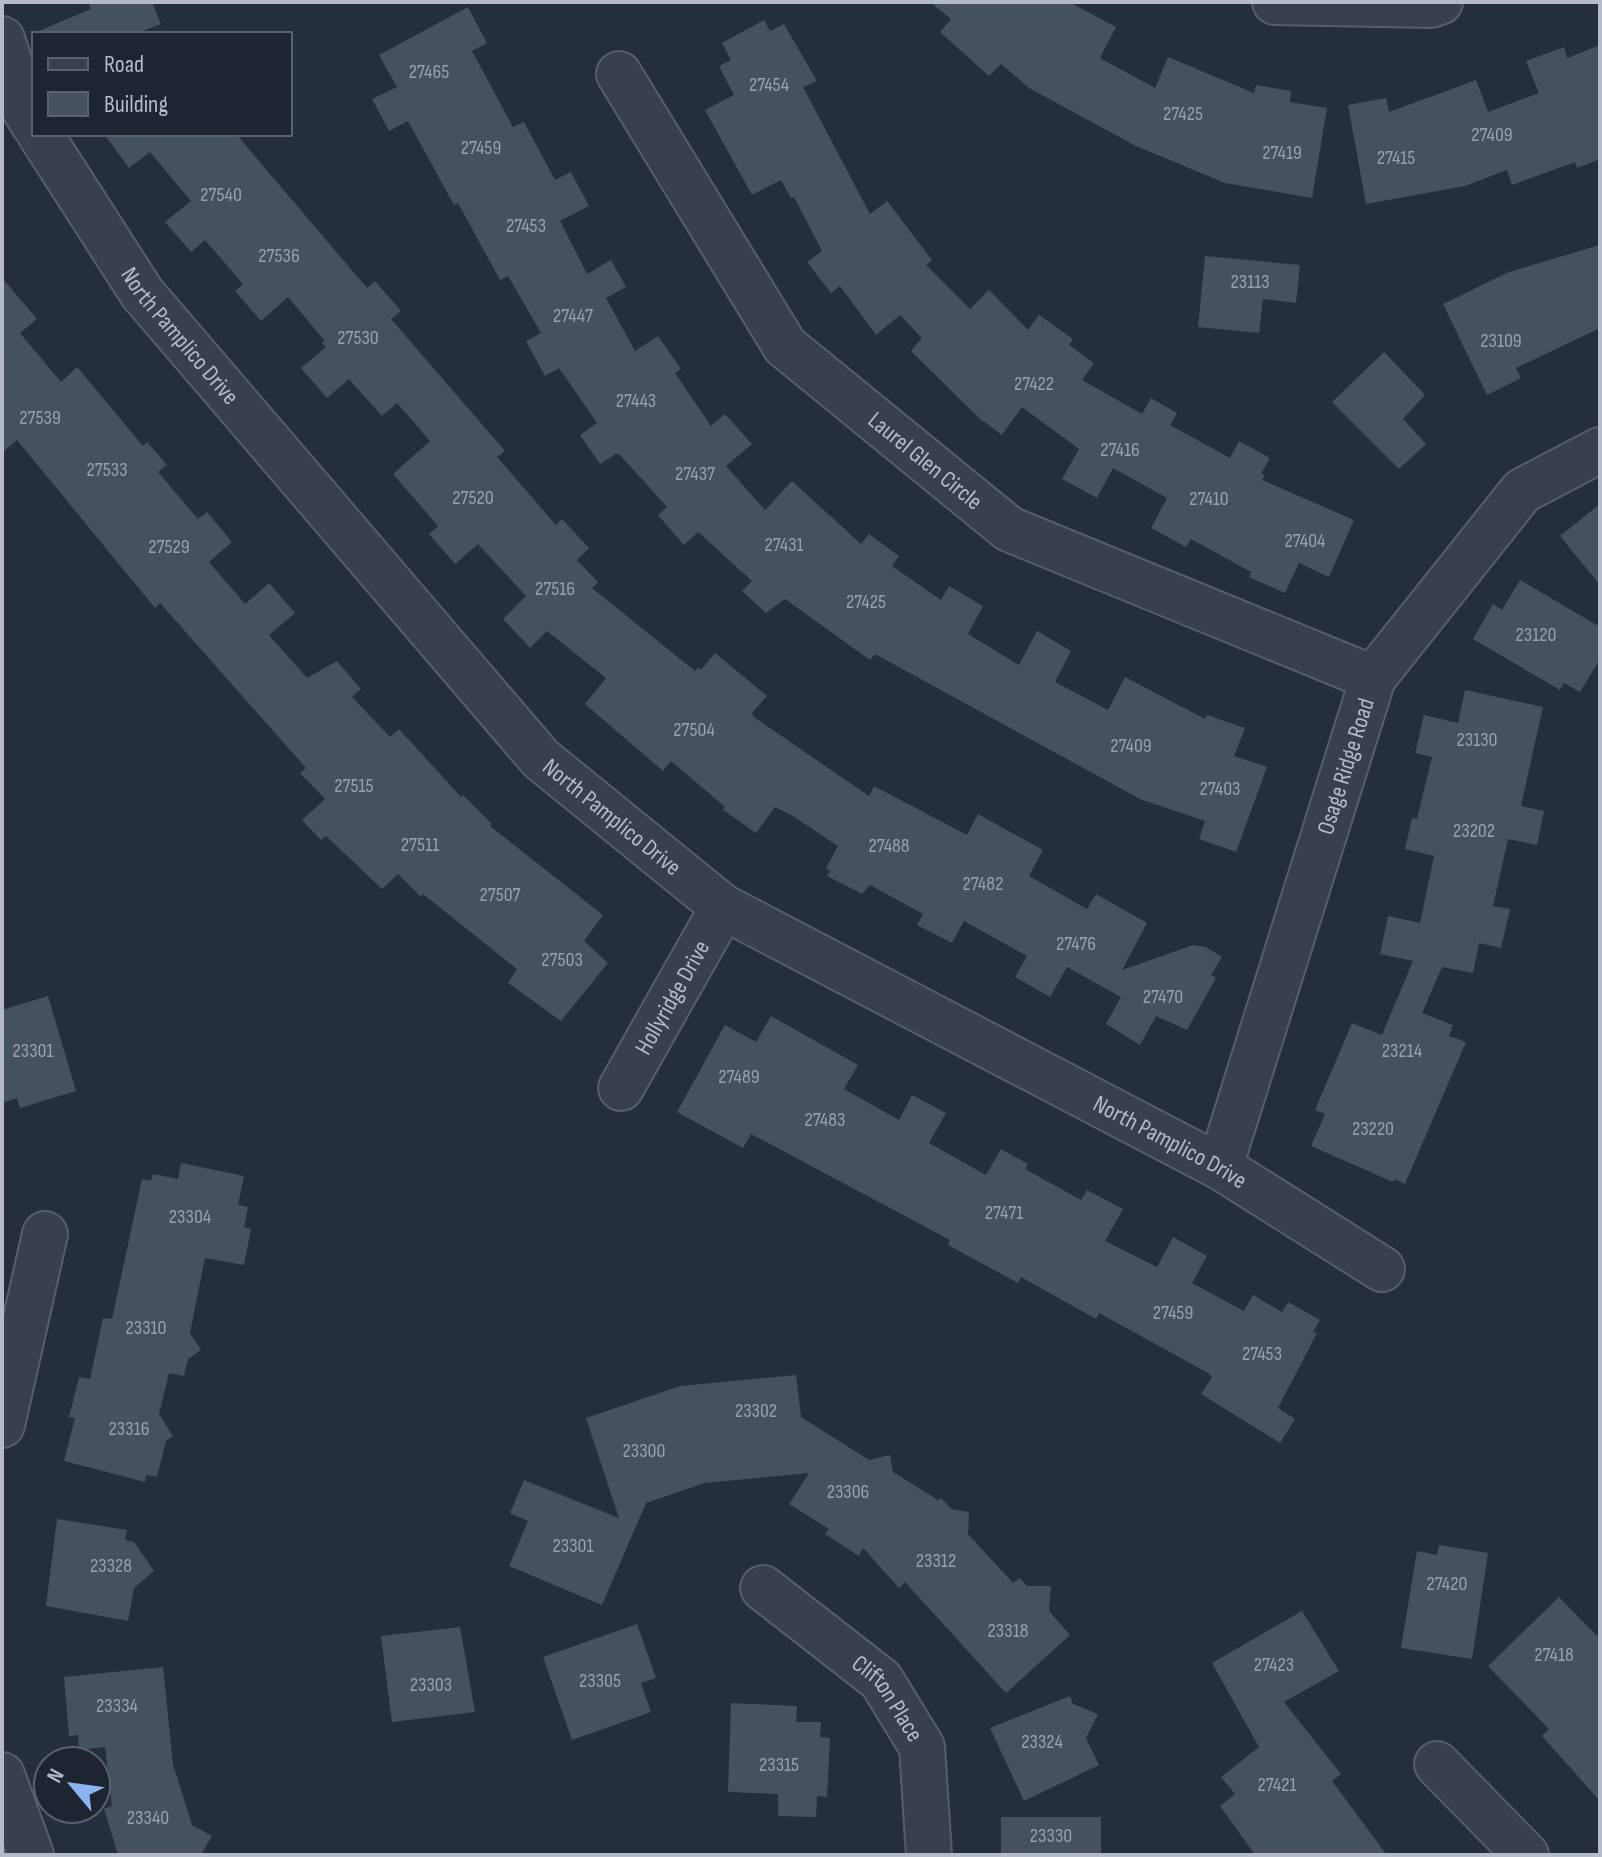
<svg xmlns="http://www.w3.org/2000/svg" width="1602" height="1857" font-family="'Sofia Sans Condensed',sans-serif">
<rect width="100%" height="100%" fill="#252e3b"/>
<!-- building -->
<g fill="#465160">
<path d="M88 2H152L161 24 135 34H32L91 9Z"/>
<path d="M930 2H1069L1116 27 1100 58 1155 88 1168 57 1254 93 1256 85 1291 91 1290 102 1327 108 1312 198 1225 183 1136 146 1029 88 1001 64 989 76 940 32 951 19Z"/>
<path d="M468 7 487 43 472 51 513 127 524 122 555 180 571 172 589 206 560 221 587 274 611 260 626 287 606 298 635 351 658 336 681 369 675 373 711 426 725 414 752 444 726 466 765 510 792 481 861 544 869 534 899 556 892 566 941 600 949 586 983 606 968 634 1019 665 1037 631 1071 651 1055 682 1108 710 1125 677 1205 719 1207 715 1245 728 1234 756 1267 767 1236 852 1199 839 1205 821 1140 799 875 654 870 660 785 599 766 613 742 591 752 581 698 532 684 545 658 515 667 507 620 455 616 454 600 464 580 435 597 423 559 368 545 376 526 341 541 333 508 276 500 280 458 203 454 205 408 121 389 131 372 99 397 87 379 55Z"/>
<path d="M764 20 770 31 784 24 817 81 803 87 870 214 887 201 932 260 926 265 970 309 989 290 1028 330 1039 315 1073 339 1069 345 1094 363 1082 380 1142 414 1151 398 1177 413 1170 425 1230 458 1239 441 1270 458 1261 474 1265 475 1262 480 1354 520 1329 577 1299 563 1285 593 1249 577 1251 572 1191 539 1186 547 1151 528 1167 498 1113 468 1097 498 1062 479 1079 449 1022 407 1002 435 980 419 911 351 922 338 900 315 876 335 840 286 831 293 807 262 822 251 794 197 791 198 781 180 752 195 705 110 734 95 719 66 731 60 722 43Z"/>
<path d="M1600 45V159L1577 168 1575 162 1512 185 1507 170 1465 186 1366 204 1348 105 1386 98 1389 112 1476 80 1488 112 1539 93 1526 61 1564 47 1567 58Z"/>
<path d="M104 134H236L367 288 375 281 401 311 391 319 505 451 497 457 556 525 562 519 589 548 577 560 598 582 592 588 695 671 698 668 701 670 715 653 767 696 752 713 754 717 869 796 874 786 967 835 978 814 1043 850 1029 876 1087 909 1096 894 1147 923 1122 970 1193 945 1206 947 1222 957 1211 975 1216 978 1187 1030 1156 1016 1140 1045 1106 1024 1121 997 1067 967 1050 997 1015 977 1027 956 964 921 952 943 917 925 923 914 870 885 862 894 827 876 830 871 826 868 838 846 793 816 775 807 756 833 723 810 725 807 671 761 663 771 585 704 606 678 547 631 530 648 503 619 526 596 478 544 455 564 429 534 438 526 393 474 430 441 397 403 382 416 349 379 327 398 301 368 326 347 322 343 325 341 288 297 261 321 235 291 243 284 205 240 191 252 165 222 191 201 150 152 129 168Z"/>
<path d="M1600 245V328L1516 368 1521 378 1487 395 1443 304 1509 272Z"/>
<path d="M1205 256 1300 265 1296 303 1263 299 1259 333 1198 327Z"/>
<path d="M2 278 37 319 20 333 61 382 77 367 143 446 147 442 167 465 158 472 198 519 207 512 232 542 209 562 245 604 269 583 295 613 269 635 307 678 337 661 361 689 352 697 390 737 399 729 461 797 463 795 492 824 490 826 603 915 584 941 608 963 561 1021 508 983 517 969 423 894 421 897 398 874 382 889 326 836 321 840 302 820 325 799 300 773 306 768 160 603 155 608 17 440 2 453Z"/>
<path d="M1384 352 1425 395 1403 419 1426 444 1399 469 1332 402Z"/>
<path d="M1600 504V585L1560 536Z"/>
<path d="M1520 580 1600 627V659L1580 692 1564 683 1560 690 1473 639 1493 604 1502 610Z"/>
<path d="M1465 690 1543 707 1521 806 1544 811 1537 845 1508 839 1493 906 1510 909 1501 948 1479 943 1473 973 1442 967 1422 1013 1453 1025 1449 1036 1466 1042 1405 1184 1394 1179 1393 1182 1311 1146 1325 1114 1315 1110 1352 1023 1382 1035 1413 961 1380 954 1388 916 1420 923 1434 856 1405 849 1412 818 1417 819 1432 757 1415 753 1424 715 1458 723Z"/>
<path d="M48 996 76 1091 20 1108 17 1098 2 1103V1010Z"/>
<path d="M771 1016 858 1065 844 1089 899 1120 912 1095 946 1113 929 1143 986 1175 1001 1149 1028 1164 1025 1169 1081 1200 1087 1190 1123 1209 1105 1241 1157 1267 1173 1237 1207 1256 1192 1283 1244 1311 1253 1295 1282 1312 1288 1302 1320 1320 1313 1332 1317 1333 1278 1408 1295 1419 1280 1443 1201 1394 1212 1377 1208 1373 1099 1313 1096 1319 1021 1277 1018 1283 948 1245 950 1240 751 1134 743 1148 677 1112 725 1025 756 1042Z"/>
<path d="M181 1163 244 1176 238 1205 248 1207 244 1227 251 1229 244 1265 205 1258 190 1333 201 1350 188 1359 184 1376 169 1373 159 1414 173 1436 166 1441 157 1477 146 1475 145 1482 64 1461 75 1418 69 1417 79 1377 90 1379 103 1318 112 1319 142 1179 151 1181 153 1174 178 1179Z"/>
<path d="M796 1375 801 1417 869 1460 890 1455 893 1472 938 1500 941 1498 951 1509 969 1512 968 1534 1013 1583 1020 1578 1027 1586H1051L1049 1611 1070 1635 1006 1693 905 1582 899 1588 863 1548 859 1556 825 1534 829 1529 789 1504 809 1473 705 1483 646 1503 602 1605 509 1566 528 1521 510 1513 524 1480 619 1518 586 1418 680 1386Z"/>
<path d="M57 1519 127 1530 125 1540 134 1542 154 1571 134 1588 128 1621 46 1606Z"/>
<path d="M1439 1545 1488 1553 1472 1659 1401 1648 1417 1551 1437 1555Z"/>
<path d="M1559 1597 1600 1639V1801L1542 1736 1549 1729 1488 1666Z"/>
<path d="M1302 1611 1339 1671 1284 1702 1341 1774 1332 1781 1387 1855H1255L1220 1806 1235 1794 1221 1777 1259 1747 1212 1663Z"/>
<path d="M637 1624 656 1678 641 1683 651 1712 572 1740 543 1657Z"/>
<path d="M460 1627 475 1712 392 1722 381 1636Z"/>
<path d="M163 1667 173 1764 192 1825 212 1836 201 1855H118L104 1809 112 1806 105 1747 79 1750 78 1735 69 1736 64 1677Z"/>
<path d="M1070 1696 1073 1704 1098 1714 1086 1738 1099 1765 1024 1801 990 1728Z"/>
<path d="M731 1703 797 1706 796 1722H821L820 1737 830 1738 827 1797 817 1796 816 1817 778 1816V1794L728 1792Z"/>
<rect x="1001" y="1817" width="100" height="38"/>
</g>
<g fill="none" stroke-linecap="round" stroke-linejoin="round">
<defs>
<g id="minor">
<path d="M1275 2 1431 5 1440 2"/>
<path d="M2 39 25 110 34 125"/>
<path id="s1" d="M619 74 785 346 1009 529 1373 678"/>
<path id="s2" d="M40 134 142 293 541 759 723 907 1220 1167 1382 1269"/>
<path id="s3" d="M621 1088 723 907"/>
<path id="s4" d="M1220 1167 1373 678 1522 491 1600 450"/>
<path d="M2 1425 45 1234"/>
<path id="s5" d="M763 1588 881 1680 922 1747 929 1855"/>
<path d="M1437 1764 1526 1855"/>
<path d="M2 1775 31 1855"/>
</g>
</defs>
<!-- minor casing -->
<use href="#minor" stroke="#565e6a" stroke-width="48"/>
<!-- minor -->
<use href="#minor" stroke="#38404c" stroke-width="44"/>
</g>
<g text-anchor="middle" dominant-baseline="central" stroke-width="8" stroke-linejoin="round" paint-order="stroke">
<!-- number labels -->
<g font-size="20" fill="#98a0ad">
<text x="429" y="72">27465</text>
<text x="769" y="85">27454</text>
<text x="1183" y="114">27425</text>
<text x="1492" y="135">27409</text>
<text x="481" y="148">27459</text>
<text x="1282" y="153">27419</text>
<text x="1396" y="158">27415</text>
<text x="221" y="195">27540</text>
<text x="526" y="226">27453</text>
<text x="279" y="256">27536</text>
<text x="1250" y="282">23113</text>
<text x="573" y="316">27447</text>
<text x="358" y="338">27530</text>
<text x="1501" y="341">23109</text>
<text x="1034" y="384">27422</text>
<text x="636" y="401">27443</text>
<text x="40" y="418">27539</text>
<text x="1120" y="450">27416</text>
<text x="107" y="470">27533</text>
<text x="695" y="474">27437</text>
<text x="473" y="498">27520</text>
<text x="1209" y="499">27410</text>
<text x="1305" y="541">27404</text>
<text x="784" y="545">27431</text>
<text x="169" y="547">27529</text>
<text x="555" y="589">27516</text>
<text x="866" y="602">27425</text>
<text x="1536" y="635">23120</text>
<text x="694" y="730">27504</text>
<text x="1477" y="740">23130</text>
<text x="1131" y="746">27409</text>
<text x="354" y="786">27515</text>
<text x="1220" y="789">27403</text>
<text x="1474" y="831">23202</text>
<text x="420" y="845">27511</text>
<text x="889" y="846">27488</text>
<text x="983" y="884">27482</text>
<text x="500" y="895">27507</text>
<text x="1076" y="944">27476</text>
<text x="562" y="960">27503</text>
<text x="1163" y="997">27470</text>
<text x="33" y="1051">23301</text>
<text x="1402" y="1051">23214</text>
<text x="739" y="1077">27489</text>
<text x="825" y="1120">27483</text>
<text x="1373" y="1129">23220</text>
<text x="1004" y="1213">27471</text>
<text x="190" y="1217">23304</text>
<text x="1173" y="1313">27459</text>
<text x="146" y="1328">23310</text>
<text x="1262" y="1354">27453</text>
<text x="756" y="1411">23302</text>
<text x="129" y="1429">23316</text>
<text x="644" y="1451">23300</text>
<text x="848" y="1492">23306</text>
<text x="573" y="1546">23301</text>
<text x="936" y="1561">23312</text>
<text x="111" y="1566">23328</text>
<text x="1447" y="1584">27420</text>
<text x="1008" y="1631">23318</text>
<text x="1554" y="1655">27418</text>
<text x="1274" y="1665">27423</text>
<text x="600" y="1681">23305</text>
<text x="431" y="1685">23303</text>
<text x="117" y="1706">23334</text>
<text x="1042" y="1742">23324</text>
<text x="779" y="1765">23315</text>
<text x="1277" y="1785">27421</text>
<text x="148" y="1818">23340</text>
<text x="1051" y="1836">23330</text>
</g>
<!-- street labels -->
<g font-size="24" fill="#b4bbc7" stroke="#1d2531">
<text stroke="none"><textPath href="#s2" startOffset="246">North Pamplico Drive</textPath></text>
<text stroke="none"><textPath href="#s1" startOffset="500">Laurel Glen Circle</textPath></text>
<text stroke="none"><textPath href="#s4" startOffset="420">Osage Ridge Road</textPath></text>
<text stroke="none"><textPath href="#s2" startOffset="894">North Pamplico Drive</textPath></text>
<text stroke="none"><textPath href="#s3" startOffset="104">Hollyridge Drive</textPath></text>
<text stroke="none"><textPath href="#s2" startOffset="1542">North Pamplico Drive</textPath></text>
<text stroke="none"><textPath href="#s5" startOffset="168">Clifton Place</textPath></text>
</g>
</g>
<!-- border -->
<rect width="1602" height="1857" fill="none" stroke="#b4bbc7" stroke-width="8"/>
<!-- legend -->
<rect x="32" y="32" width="260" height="104" fill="#1d2531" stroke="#59616d" stroke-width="2"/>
<rect x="48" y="58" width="40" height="12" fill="#38404c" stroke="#59616d" stroke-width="2"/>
<text x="104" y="72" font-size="24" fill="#b4bbc7">Road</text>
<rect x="48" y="92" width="40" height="24" fill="#465160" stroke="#59616d" stroke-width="2"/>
<text x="104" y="112" font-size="24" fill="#b4bbc7">Building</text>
<!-- north arrow -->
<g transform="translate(72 1785) rotate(299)"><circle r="38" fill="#1d2531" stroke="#59616d" stroke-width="2"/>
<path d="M0-6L14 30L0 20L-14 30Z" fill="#8eb3f2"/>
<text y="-12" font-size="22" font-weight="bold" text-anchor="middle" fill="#b4bbc7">N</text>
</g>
</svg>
